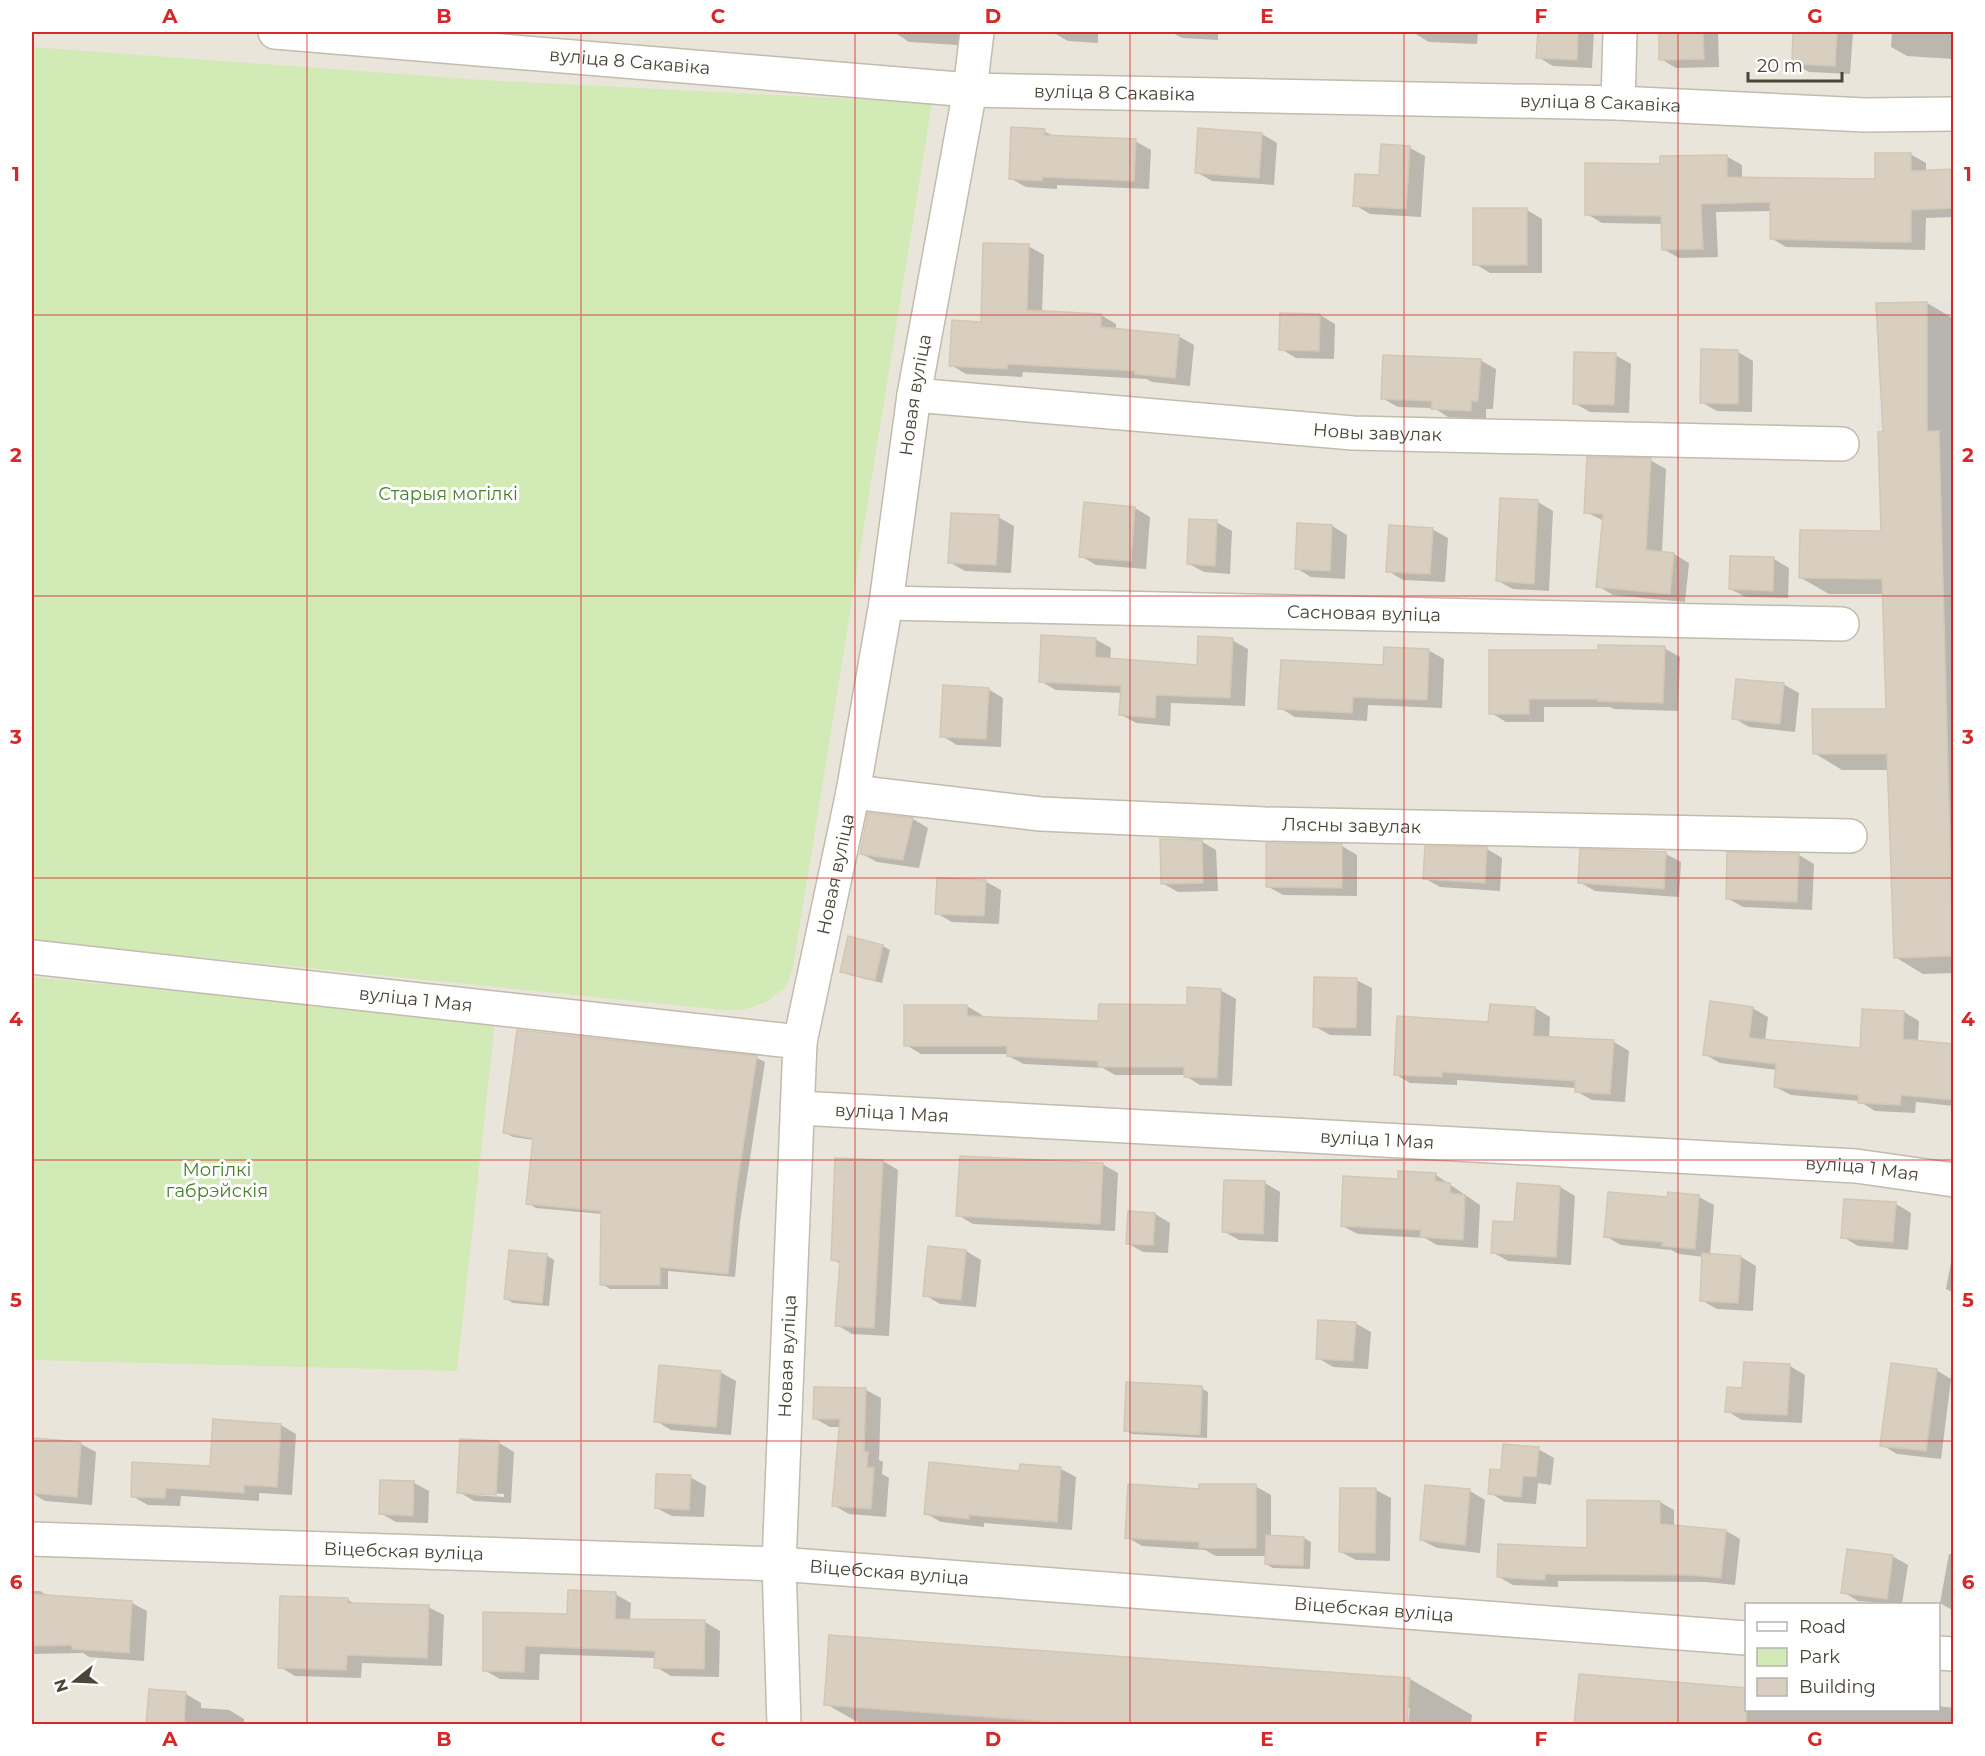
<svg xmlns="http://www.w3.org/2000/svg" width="1985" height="1756" font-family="Montserrat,sans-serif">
<rect width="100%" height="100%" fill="#f6f3ec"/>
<!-- residential -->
<path fill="#eae5da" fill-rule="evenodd" d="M32 32H1953V301L1876 303 1878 432 1894 958 1953 956V1724H32ZM1746 1604H1938V1710H1746Z"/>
<!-- industrial -->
<path fill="#e6e2dd" d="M1953 301V956L1894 958 1878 432 1876 303Z"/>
<!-- green -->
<g fill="#d2eab5">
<path d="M32 47 482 80 932 103 793 968 786 987 766 1002 746 1009 724 1010 32 940Z"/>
<path d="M32 977 495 1022 457 1371 32 1360Z"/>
</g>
<!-- shadow -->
<g fill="#0003" fill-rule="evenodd">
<path d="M894 32H959L958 45 909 42Z"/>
<path d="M1052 32H1098V43L1068 41Z"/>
<path d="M1171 32H1218V40L1182 38Z"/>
<path d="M1327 32H1366V34Z"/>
<path d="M1414 32H1478L1477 44 1429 42 1414 33Z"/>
<path d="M1539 32H1594L1592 68 1553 66 1538 57Z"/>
<path d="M1660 32H1718L1719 67 1676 68 1661 59Z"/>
<path d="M1795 32H1853L1850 74 1809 72 1793 63Z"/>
<path d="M1892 32H1954V59L1907 56 1891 47Z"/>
<path d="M1044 131 1055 137 1135 141 1151 150 1149 189 1057 185V189L1026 187 1010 178Z"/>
<path d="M1262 134 1277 143 1274 185 1212 181 1196 172Z"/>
<path d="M1410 148 1425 156 1421 217 1370 214 1355 205Z"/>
<path d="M1910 154 1926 163V172L1954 171V217L1926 218 1925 250 1786 247 1771 238 1772 211 1716 212 1718 257 1679 258 1663 249V224L1602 223 1587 214 1661 165 1726 156 1742 165V178L1877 181Z"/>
<path d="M1527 210 1542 219V273H1490L1475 264Z"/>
<path d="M1028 246 1044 255 1042 312 1101 315 1116 324V330L1178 336 1194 345 1190 386 1152 382 1146 379 1023 372 1022 377 966 374 951 365 982 324Z"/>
<path d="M1927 303 1954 319V973L1923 974 1895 957 1889 770H1842L1814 753 1887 710 1884 594H1829L1801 578 1882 532 1884 434Z"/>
<path d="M1320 315 1335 324 1334 359 1296 358 1281 349Z"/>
<path d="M1738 352 1753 361 1752 412 1717 411 1701 402Z"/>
<path d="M1615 355 1631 364 1629 413 1590 412 1574 403Z"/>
<path d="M1436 357 1480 360 1496 369 1493 409H1486V419L1448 417 1434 408 1398 407 1382 398 1436 359Z"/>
<path d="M1650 460 1666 469 1662 553 1674 554 1689 563 1685 602 1613 595 1598 586 1604 521 1586 512Z"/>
<path d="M1502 500 1538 502 1553 511 1549 591 1513 589 1498 581Z"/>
<path d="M1085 504 1135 508 1150 517 1146 569 1096 565 1081 556Z"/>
<path d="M998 517 1014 526 1011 573 965 571 949 562Z"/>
<path d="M1216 522 1232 531 1230 574 1204 572 1189 564Z"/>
<path d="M1298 525 1332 526 1347 535 1345 579 1311 577 1296 568Z"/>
<path d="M1432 529 1448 538 1445 582 1403 580 1388 571Z"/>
<path d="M1774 559 1789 568 1788 598 1746 597 1730 589Z"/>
<path d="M1095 639 1111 648 1110 660 1198 667 1232 640 1248 649 1245 706 1171 703 1170 726 1136 723 1120 714 1122 693 1056 690 1040 681Z"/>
<path d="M1664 648 1680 657 1678 711 1614 709 1610 707H1544V722H1506L1491 713 1600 651Z"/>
<path d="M1428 650 1444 659 1442 708 1368 705 1367 721 1295 717 1280 708Z"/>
<path d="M1783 684 1799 693 1795 732 1749 727 1734 718Z"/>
<path d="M988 689 1003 698 1001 747 957 745 942 736Z"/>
<path d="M869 814 913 819 928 828 919 868 877 862 862 854Z"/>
<path d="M1201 841 1216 850 1218 891 1178 892 1162 883Z"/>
<path d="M1342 846 1357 855V896L1283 895 1267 886Z"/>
<path d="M1487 849 1502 858 1500 891 1440 887 1424 878Z"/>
<path d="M1666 854 1681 862 1679 897 1595 891 1579 882Z"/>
<path d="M1799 855 1814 864 1812 910 1743 907 1727 898Z"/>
<path d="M985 881 1001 890 999 924 952 922 936 913Z"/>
<path d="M849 938 883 946 890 950 882 983 849 975 842 971Z"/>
<path d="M1356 980 1372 988 1371 1036 1330 1035 1314 1026Z"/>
<path d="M1220 990 1236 999 1232 1086 1200 1085 1184 1075H1115L1103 1068 1024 1064 1008 1056V1054H921L906 1045 967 1006 982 1015V1018L1100 1023 1188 1006Z"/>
<path d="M1535 1008 1550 1017 1549 1038 1614 1042 1629 1051 1625 1102 1592 1100 1576 1091V1088L1457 1080V1085L1410 1083 1395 1074 1490 1023Z"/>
<path d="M1752 1008 1768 1017 1765 1041 1862 1050 1904 1012 1919 1021 1918 1042 1954 1046V1106L1916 1102 1915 1113 1875 1111 1859 1101 1791 1095 1775 1087 1777 1070 1720 1063 1704 1054Z"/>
<path d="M518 1031 757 1058 765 1062 740 1222 735 1277 668 1271V1289H610L602 1284V1214L536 1208 528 1203 534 1140 513 1137 505 1133Z"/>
<path d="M836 1159 883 1161 898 1170 889 1336 852 1334 837 1325 841 1264 833 1260Z"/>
<path d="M1102 1164 1118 1173 1115 1231 973 1224 958 1215Z"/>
<path d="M1436 1175 1480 1205 1478 1248 1437 1245 1425 1238 1358 1234 1342 1226 1399 1181Z"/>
<path d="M1265 1183 1280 1192 1278 1242 1239 1240 1223 1231Z"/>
<path d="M1560 1187 1575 1196 1571 1265 1508 1261 1492 1252 1515 1224Z"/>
<path d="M1669 1194 1699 1197 1714 1205 1710 1255 1741 1257 1756 1266 1753 1311 1717 1309 1701 1300 1704 1257 1679 1254 1671 1250 1621 1245 1605 1236 1668 1199Z"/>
<path d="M1896 1204 1911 1213 1908 1250 1858 1246 1843 1237Z"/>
<path d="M1155 1214 1170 1223 1168 1253 1143 1252 1127 1243Z"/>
<path d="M930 1247 966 1251 981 1260 976 1307 940 1304 925 1295Z"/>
<path d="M1954 1247V1293L1946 1289Z"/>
<path d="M546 1255 554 1260 549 1306 513 1303 506 1299Z"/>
<path d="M1355 1323 1371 1332 1368 1369 1333 1367 1318 1358Z"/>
<path d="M1790 1366 1805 1375 1802 1423 1742 1420 1727 1411 1744 1390Z"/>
<path d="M1936 1370 1951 1379 1941 1459 1897 1454 1882 1445Z"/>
<path d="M720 1372 736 1381 731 1435 671 1430 656 1421Z"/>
<path d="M1201 1388 1208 1392 1207 1438 1132 1434 1125 1430Z"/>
<path d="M866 1390 881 1398 879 1460 883 1462 882 1474 889 1478 886 1517 849 1514 833 1505 841 1427H830L814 1418Z"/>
<path d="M215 1421 281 1425 296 1434 292 1495 259 1493V1501L181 1496 180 1506 148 1505 132 1496 212 1467Z"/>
<path d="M34 1440 81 1444 96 1452 92 1505 45 1501 32 1493Z"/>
<path d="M499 1443 514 1452 511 1503 474 1501 459 1492ZM473 1492 504 1494V1497L473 1495Z"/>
<path d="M1538 1449 1554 1458 1551 1485 1538 1483 1536 1504 1505 1502 1490 1493 1502 1471Z"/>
<path d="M1061 1469 1076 1477 1072 1530 984 1523V1527L941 1522 925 1513 1020 1473Z"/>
<path d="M690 1477 706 1486 704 1517 672 1516 656 1508Z"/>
<path d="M414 1483 429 1491 428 1523 396 1522 380 1513Z"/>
<path d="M1255 1486 1271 1495V1537L1304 1538 1311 1542 1310 1569 1273 1568 1266 1564 1267 1556H1216L1205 1550 1142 1546 1127 1537Z"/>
<path d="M1376 1490 1391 1498 1390 1561 1356 1560 1341 1552Z"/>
<path d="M1470 1491 1485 1500 1480 1553 1437 1548 1421 1540Z"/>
<path d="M1660 1502 1674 1510V1527L1726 1531 1740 1539 1735 1585 1706 1582 1558 1581V1587L1513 1585 1499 1577 1588 1549Z"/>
<path d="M1949 1554 1954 1555V1611L1940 1603Z"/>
<path d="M1892 1556 1908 1565 1902 1604 1858 1601 1843 1592Z"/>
<path d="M32 1591H40L50 1597 132 1603 147 1611 144 1661 89 1657 83 1653 32 1654Z"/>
<path d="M615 1594 631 1603 630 1620 705 1622 720 1631 719 1677 671 1676 656 1667V1658L540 1654 539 1680 500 1679 484 1670 569 1616Z"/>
<path d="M348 1600 357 1605 428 1607 444 1615 442 1666 362 1663 361 1678 295 1676 280 1667Z"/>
<path d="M1580 1676 1746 1690V1710H1938V1706L1954 1708V1724H1576Z"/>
<path d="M1410 1679 1472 1715 1471 1724H1408L1410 1708H1407L1405 1724H861L826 1704Z"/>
<path d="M186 1694 201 1703V1708L229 1710 244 1719V1724H147Z"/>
</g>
<!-- building -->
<g fill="#d8cfc1" stroke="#d3c7b4" stroke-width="1.5">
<path d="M1538 32H1578L1577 60 1536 58Z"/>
<path d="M1659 32H1703L1704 59 1659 60Z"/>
<path d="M1793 32H1837L1835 66 1792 64Z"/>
<path d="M1011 127 1045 129 1044 135 1136 139 1134 181 1042 177V181L1009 179Z"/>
<path d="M1198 128 1262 133 1259 178 1195 173Z"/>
<path d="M1381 144 1410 146 1406 209 1353 206 1355 174 1379 175Z"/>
<path d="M1875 153H1911V171L1953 169V208L1911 210V242H1875L1770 239V202L1701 204 1703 249 1662 250 1661 216 1585 215V163L1660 164V156L1727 155V177L1875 179Z"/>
<rect x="1473" y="208" width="54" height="57"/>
<path d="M983 243 1029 244 1027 310 1101 314V327L1179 335 1175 378 1135 374V371L1008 364 1007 369 949 366 952 320 981 322Z"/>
<path d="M1927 302V431H1939L1953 956 1894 958 1887 754H1813L1812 709H1886L1882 579 1799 578 1800 530 1881 531 1878 432H1883L1876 303Z"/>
<path d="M1280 313 1320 314 1319 351 1279 350Z"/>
<path d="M1701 349 1738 350V404L1700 403Z"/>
<path d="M1574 352 1616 353 1614 405 1573 404Z"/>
<path d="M1383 355 1481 359 1478 401H1471V411L1431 409 1432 401 1381 399Z"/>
<path d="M1587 457 1651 458 1646 550 1674 553 1670 594 1596 587 1603 514 1584 513Z"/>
<path d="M1500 498 1538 500 1534 584 1496 581Z"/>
<path d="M1084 502 1135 507 1131 561 1079 557Z"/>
<path d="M951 513 999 515 996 565 948 563Z"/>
<path d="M1189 519 1217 520 1215 566 1187 564Z"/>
<path d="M1297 523 1332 525 1330 571 1295 569Z"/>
<path d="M1389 525 1433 528 1430 574 1386 572Z"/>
<path d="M1730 556 1774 557 1773 591 1729 589Z"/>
<path d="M1041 635 1096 638 1095 657 1197 665 1198 636 1233 638 1230 698 1156 695 1155 718 1119 715 1121 686 1039 682Z"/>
<path d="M1598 645 1665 646 1663 703 1597 701V699H1529V714H1489V650H1598Z"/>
<path d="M1384 647 1429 649 1427 700 1353 697 1352 713 1278 709 1281 660 1383 665Z"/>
<path d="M1736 679 1784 683 1780 724 1732 719Z"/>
<path d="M943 685 989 688 986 739 940 737Z"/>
<path d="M868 813 913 818 903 860 860 854Z"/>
<path d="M1160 839 1202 840 1203 883 1161 884Z"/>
<path d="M1266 843 1342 844V888L1266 887Z"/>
<path d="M1425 846 1487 847 1485 883 1423 879Z"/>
<path d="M1580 849 1666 852 1664 889 1578 883Z"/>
<path d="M1727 852 1799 854 1797 902 1726 899Z"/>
<path d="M937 878 986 880 984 916 935 914Z"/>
<path d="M848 936 883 945 875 980 840 972Z"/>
<path d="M1314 977 1357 978 1356 1028 1313 1027Z"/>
<path d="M1187 987 1221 989 1217 1078 1184 1077V1067H1098V1061L1007 1056V1046H904V1005H967V1016L1098 1021 1099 1004 1187 1005Z"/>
<path d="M1710 1001 1753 1007 1749 1038 1860 1048 1862 1009 1904 1011 1903 1039 1953 1044V1100L1901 1095 1900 1105 1858 1103V1095L1774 1087 1776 1064 1703 1055Z"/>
<path d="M1490 1004 1535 1007 1533 1036 1614 1040 1610 1094 1575 1092V1081L1442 1072V1077L1394 1075 1397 1016 1488 1022Z"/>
<path d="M517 1030 757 1056 736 1193 728 1274 660 1267V1285H600L601 1211 526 1204 533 1138 503 1133Z"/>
<path d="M960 1156 1103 1163 1100 1224 956 1216Z"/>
<path d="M835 1158 883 1160 874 1328 835 1326 840 1261 831 1260Z"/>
<path d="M1398 1171 1436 1173 1435 1181 1450 1183V1193L1465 1195 1463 1240 1420 1237 1421 1230 1341 1226 1343 1176 1398 1179Z"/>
<path d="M1224 1180 1265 1181 1263 1234 1222 1232Z"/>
<path d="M1517 1183 1560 1186 1556 1257 1491 1253 1493 1221 1514 1222Z"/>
<path d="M1608 1192 1667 1197 1668 1192 1699 1195 1695 1249 1662 1246 1663 1242 1604 1237Z"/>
<path d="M1844 1199 1896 1202 1893 1242 1841 1238Z"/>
<path d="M1128 1211 1155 1213 1153 1245 1126 1244Z"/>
<path d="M928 1246 966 1250 961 1300 923 1296Z"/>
<path d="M509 1250 547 1254 542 1303 504 1299Z"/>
<path d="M1702 1253 1741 1256 1738 1303 1700 1301Z"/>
<path d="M1318 1320 1356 1322 1353 1361 1316 1359Z"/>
<path d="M1744 1362 1790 1364 1787 1415 1725 1412 1727 1387 1742 1388Z"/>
<path d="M1891 1363 1937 1369 1926 1451 1880 1446Z"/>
<path d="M659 1365 721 1371 716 1427 654 1422Z"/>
<path d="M1126 1382 1202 1386 1200 1435 1124 1431Z"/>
<path d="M814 1387 866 1388 864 1452H868L867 1467 874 1468 871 1509 832 1506 840 1419H813Z"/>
<path d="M213 1419 281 1424 277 1487 244 1485V1493L166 1488 165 1498 131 1497 132 1462 210 1466Z"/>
<path d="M33 1438 81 1442 77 1497 32 1493Z"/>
<path d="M460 1439 499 1441 496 1495 457 1493Z"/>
<path d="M1503 1444 1539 1447 1536 1477 1523 1476 1521 1497 1488 1494 1490 1469 1501 1470Z"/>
<path d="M929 1462 1019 1471 1020 1464 1061 1467 1057 1522 969 1515V1519L924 1514Z"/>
<path d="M656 1474 691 1475 689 1510 655 1508Z"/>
<path d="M380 1480 414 1481 413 1516 379 1514Z"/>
<path d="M1128 1484 1199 1489V1484H1256V1548H1199V1542L1125 1538Z"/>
<path d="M1425 1485 1470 1489 1465 1545 1420 1540Z"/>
<path d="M1340 1488H1376L1375 1553 1339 1552Z"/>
<path d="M1587 1500 1660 1501V1524L1726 1530 1721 1578 1691 1575 1545 1574V1580L1497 1577 1498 1544 1587 1548Z"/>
<path d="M1266 1535 1304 1537 1303 1566 1265 1564Z"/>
<path d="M1847 1549 1893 1555 1887 1599 1841 1593Z"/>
<path d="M568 1590 616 1592 615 1619 705 1620 704 1669 654 1668 655 1651 525 1646 524 1672 483 1671V1612L567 1614Z"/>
<path d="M32 1594 132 1601 129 1653 72 1649V1645L32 1646Z"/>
<path d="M280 1596 348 1598V1603L429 1605 427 1658 347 1655 346 1670 278 1668Z"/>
<path d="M829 1635 1410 1678 1407 1725H1094L824 1705Z"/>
<path d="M1579 1674 1746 1688V1725H1574Z"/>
<path d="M149 1689 186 1692 184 1725H146Z"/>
</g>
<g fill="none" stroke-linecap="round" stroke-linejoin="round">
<defs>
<g id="minor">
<path id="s1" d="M275 32 970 90 1618 103 1865 115 1954 114"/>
<path d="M1618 103 1620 32"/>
<path id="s2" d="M914 395 1353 433 1842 444"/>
<path id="s3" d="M886 603 1842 624"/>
<path id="s4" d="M853 792 1041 814 1265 824 1850 836"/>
<path id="s5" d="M32 957 800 1042"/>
<path id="s6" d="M799 1108 1856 1166 1954 1180"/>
<path id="s7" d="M32 1539 779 1564 1746 1638"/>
<path d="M1938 1653 1954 1654"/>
<path id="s8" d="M784 1724 779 1564 800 1042 853 792 886 603 914 395 970 90 977 32"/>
</g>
</defs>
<!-- minor casing -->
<use href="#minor" stroke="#c2bbae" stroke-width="36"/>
<!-- minor -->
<use href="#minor" stroke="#fff" stroke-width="33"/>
</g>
<!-- grid -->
<path fill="none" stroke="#d62828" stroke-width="1.5" stroke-opacity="0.55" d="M307 32V1724M581 32V1724M855 32V1724M1130 32V1724M1404 32V1724M1678 32V1724M32 315H1954M32 596H1954M32 878H1954M32 1160H1954M32 1441H1954"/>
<g text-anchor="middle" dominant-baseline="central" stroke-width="6" stroke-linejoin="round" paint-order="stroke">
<!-- street labels -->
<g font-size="18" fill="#4b4439" stroke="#fff">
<text stroke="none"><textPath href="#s1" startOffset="356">вуліца 8 Сакавіка</textPath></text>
<text stroke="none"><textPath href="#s1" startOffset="842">вуліца 8 Сакавіка</textPath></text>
<text stroke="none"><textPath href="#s1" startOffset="1328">вуліца 8 Сакавіка</textPath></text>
<text stroke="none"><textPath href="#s8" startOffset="1340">Новая вуліца</textPath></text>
<text stroke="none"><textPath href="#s2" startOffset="465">Новы завулак</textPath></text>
<text stroke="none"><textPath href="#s3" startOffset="478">Сасновая вуліца</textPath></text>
<text stroke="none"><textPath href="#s4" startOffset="500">Лясны завулак</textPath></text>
<text stroke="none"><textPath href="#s8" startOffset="854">Новая вуліца</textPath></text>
<text stroke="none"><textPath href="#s5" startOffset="386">вуліца 1 Мая</textPath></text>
<text stroke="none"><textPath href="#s6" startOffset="93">вуліца 1 Мая</textPath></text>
<text stroke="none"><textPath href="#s6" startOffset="579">вуліца 1 Мая</textPath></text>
<text stroke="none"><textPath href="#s6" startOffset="1065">вуліца 1 Мая</textPath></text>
<text stroke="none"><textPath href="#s8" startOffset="368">Новая вуліца</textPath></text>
<text stroke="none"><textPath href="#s7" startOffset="372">Віцебская вуліца</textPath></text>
<text stroke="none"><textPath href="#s7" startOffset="858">Віцебская вуліца</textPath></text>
<text stroke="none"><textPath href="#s7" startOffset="1344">Віцебская вуліца</textPath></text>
</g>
<!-- park labels -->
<g font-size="18" fill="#4a7f2a" stroke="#fff">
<text x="448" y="494">Старыя могілкі</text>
<text x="217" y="1170">Могілкі<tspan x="217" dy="21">габрэйскія</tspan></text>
</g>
</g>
<!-- border -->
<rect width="1985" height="1756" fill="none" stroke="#ffffff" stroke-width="66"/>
<!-- legend -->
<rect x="1745" y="1603" width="195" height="108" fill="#ffffff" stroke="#b7b4b0" stroke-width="1.5"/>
<rect x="1757" y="1622" width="30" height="9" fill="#ffffff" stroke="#b7b4b0" stroke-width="1.5"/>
<text x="1799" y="1633" font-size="18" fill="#4b4439">Road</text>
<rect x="1757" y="1648" width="30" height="18" fill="#d2eab5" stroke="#b7b4b0" stroke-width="1.5"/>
<text x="1799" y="1663" font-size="18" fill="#4b4439">Park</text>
<rect x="1757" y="1678" width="30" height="18" fill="#d8cfc1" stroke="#b7b4b0" stroke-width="1.5"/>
<text x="1799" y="1693" font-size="18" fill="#4b4439">Building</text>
<!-- north arrow -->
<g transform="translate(75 1681) rotate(252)" stroke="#ffffff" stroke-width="4.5" paint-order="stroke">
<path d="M0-4.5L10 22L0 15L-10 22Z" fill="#4b4439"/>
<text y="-9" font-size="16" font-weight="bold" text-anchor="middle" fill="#4b4439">N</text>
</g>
<!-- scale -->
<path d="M1748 72v9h94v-9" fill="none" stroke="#4b4439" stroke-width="3"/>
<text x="1757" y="72" font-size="18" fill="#4b4439" stroke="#ffffff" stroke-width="4.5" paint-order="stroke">20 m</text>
<rect x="33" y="33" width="1919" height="1690" fill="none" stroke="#d62828" stroke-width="2"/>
<g font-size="20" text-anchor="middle" font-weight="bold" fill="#d62828">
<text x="170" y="23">A</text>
<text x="444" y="23">B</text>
<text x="718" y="23">C</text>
<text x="993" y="23">D</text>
<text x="1267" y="23">E</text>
<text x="1541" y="23">F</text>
<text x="1815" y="23">G</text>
<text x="16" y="181">1</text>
<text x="1968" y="181">1</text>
<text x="16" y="462">2</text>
<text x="1968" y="462">2</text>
<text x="16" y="744">3</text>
<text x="1968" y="744">3</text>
<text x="16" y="1026">4</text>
<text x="1968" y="1026">4</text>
<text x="16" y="1307">5</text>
<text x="1968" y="1307">5</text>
<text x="16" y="1589">6</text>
<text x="1968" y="1589">6</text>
<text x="170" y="1746">A</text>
<text x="444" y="1746">B</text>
<text x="718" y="1746">C</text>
<text x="993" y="1746">D</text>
<text x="1267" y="1746">E</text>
<text x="1541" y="1746">F</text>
<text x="1815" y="1746">G</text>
</g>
</svg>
